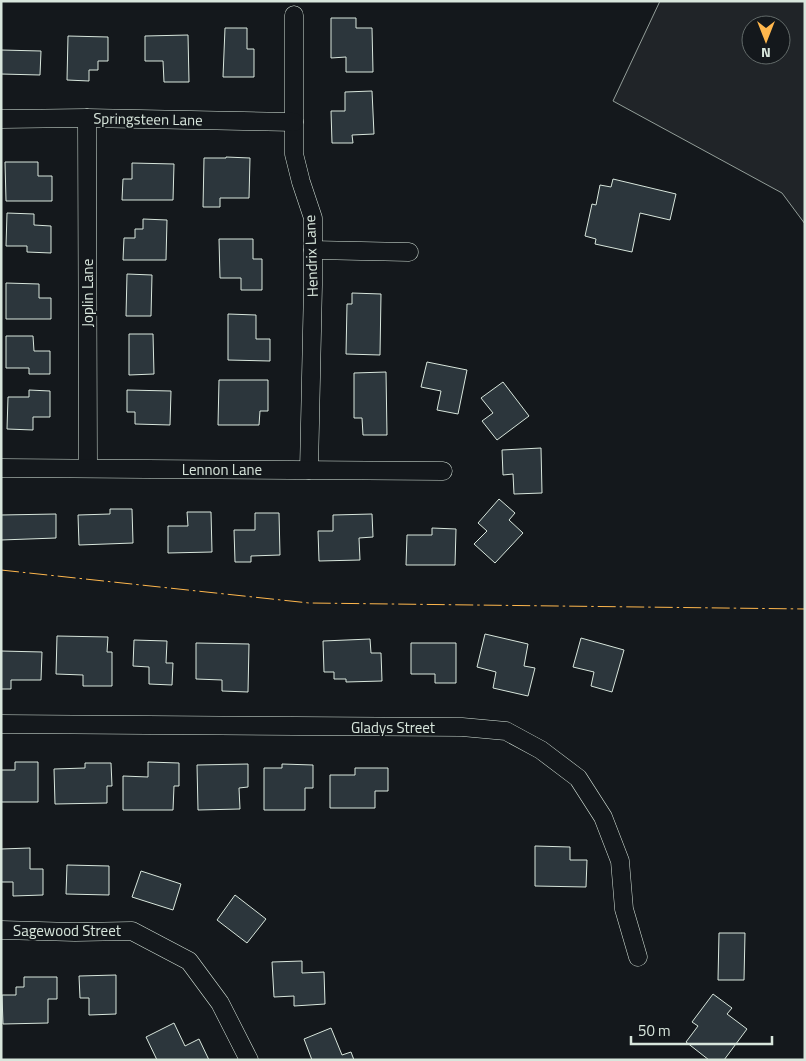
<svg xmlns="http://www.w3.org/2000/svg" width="806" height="1061" font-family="'Titillium Web',sans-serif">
<rect width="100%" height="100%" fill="#14181c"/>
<!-- green -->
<path fill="#202428" stroke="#939e99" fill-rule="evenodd" d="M660 1H805V224L782 193 613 101ZM751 25H781V55H751Z"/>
<!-- building -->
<g fill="#2c363c" stroke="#d8e6dc">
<path d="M331 18H356V28H372L373 72H346V57L331 58Z"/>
<path d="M225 28H247V49H254V77H223Z"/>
<path d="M188 35 189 82H164L163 61H145V36Z"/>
<path d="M68 36 108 37V61H98V70H89V81L67 80Z"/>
<path d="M1 50 41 51 40 75 1 74Z"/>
<path d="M372 91 374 134 352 135 353 143H332L331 111H345V92Z"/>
<path d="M226 157 250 158 249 198H220V207H203L204 158H226Z"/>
<path d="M5 162H38V176H52V201H6Z"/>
<path d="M132 163 174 164 173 200H122L123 179H132Z"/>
<path d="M613 179 676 194 670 220 640 213 632 252 595 244 596 239 585 236 592 204 596 205 600 185 611 187Z"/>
<path d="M7 213 34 214V225L51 226V253L27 252V246H6Z"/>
<path d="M143 219 167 220 166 260H123L124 238H135V229H143Z"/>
<path d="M219 239H253V259H262V290H241V278H220Z"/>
<path d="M127 274 152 275 151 316H126Z"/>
<path d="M6 283 39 284V298H51V319H6Z"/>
<path d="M352 293 381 294 380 355 346 354 347 304H352Z"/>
<path d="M228 314 256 315V339H270V361L228 360Z"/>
<path d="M129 334H153L154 374 129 375Z"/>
<path d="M6 336H33L34 351H50V374H29V368H6Z"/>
<path d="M427 362 467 370 458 414 437 410 441 391 421 387Z"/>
<path d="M386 372 387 435H363L362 418H354V373Z"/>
<path d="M219 380H268V411H260L259 425H218Z"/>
<path d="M503 382 529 416 497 440 482 421 493 413 481 398Z"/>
<path d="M29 390 50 391V417H33V430L7 429 8 397H29Z"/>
<path d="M127 390 171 391 170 425 135 424V412H127Z"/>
<path d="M541 448 542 493 514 494 513 474 503 475 502 450Z"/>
<path d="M499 499 515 513 509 520 523 533 495 563 474 544 487 531 478 523Z"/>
<path d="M110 509H132L133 543 79 545 78 515 110 514Z"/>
<path d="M187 512H211L212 552 168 553V526H188Z"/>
<path d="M255 513H279L280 555 251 556V562H235L234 530H255Z"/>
<path d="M56 514V538L1 540V515Z"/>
<path d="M372 514 373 537 359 538 360 560 319 561 318 531H333V515Z"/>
<path d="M432 528 456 529 455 565H406L407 535H432Z"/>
<path d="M485 634 528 644 524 666 535 668 528 696 493 688 496 672 477 667Z"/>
<path d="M57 636 108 637 107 652H112V686H83V675L56 674Z"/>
<path d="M581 638 624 650 612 692 591 686 594 672 573 667Z"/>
<path d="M370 639 371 653H381L382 681 346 682V679H334V672H324L323 641Z"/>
<path d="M134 640 167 641 166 663H173L172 685 149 684V667L133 666Z"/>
<path d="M196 643 249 644 248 692 222 691V680L196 679Z"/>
<path d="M411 643H456V683H435V674H411Z"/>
<path d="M1 651 42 652 41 680H11V689H1Z"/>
<path d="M15 762H38V802H1V770H15Z"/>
<path d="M148 762 179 763V786H174L173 810H123V776L148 777Z"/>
<path d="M85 763H111L112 786H107V803L55 804 54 769 85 768Z"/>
<path d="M248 764V787L239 788 240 809 198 810 197 765Z"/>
<path d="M282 764 313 765V788H305V810H264V768H282Z"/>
<path d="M355 768H388V791H375V808H330V775H355Z"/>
<path d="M535 846 570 847V860H587L586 887 535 886Z"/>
<path d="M30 848V869H43V895L13 896V882H1V849Z"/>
<path d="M67 865 109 866V895L66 894Z"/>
<path d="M141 871 181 884 173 910 132 897Z"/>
<path d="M235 895 266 919 247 943 217 920Z"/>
<path d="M719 933H745L744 980H718Z"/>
<path d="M302 961V973L324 972 325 1004 294 1006V996L274 997 272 962Z"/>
<path d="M116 975V1014L89 1015V998H80L79 976Z"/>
<path d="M24 977H57V999H48V1023L3 1024 2 995H16V987H24Z"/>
<path d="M713 994 732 1008 727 1014 747 1029 724 1060H709L686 1042 698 1026 692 1022Z"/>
<path d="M174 1023 185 1046 199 1039 209 1060H157L146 1037Z"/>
<path d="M331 1028 342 1055 351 1052 354 1060H312L304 1039Z"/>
</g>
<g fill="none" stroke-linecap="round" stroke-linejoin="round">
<defs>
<g id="minor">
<path d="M294 15V154L301 182 313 218V285L309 470"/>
<path d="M87 118 88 468"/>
<path d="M1 119 87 118 294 122"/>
<path d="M313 250 409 252"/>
<path d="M1 468 443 471"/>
<path d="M1 724 462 727 506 731 541 750 578 778 603 817 620 861 624 909 638 957"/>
<path d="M1 930 75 932 132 931 189 961 220 1003 249 1060"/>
</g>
</defs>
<!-- minor casing -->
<use href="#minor" stroke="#d8e6dc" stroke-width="19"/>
<!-- minor -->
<use href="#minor" stroke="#14181c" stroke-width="18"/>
<!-- power -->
<path stroke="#ffb74d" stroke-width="1" stroke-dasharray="18 4 2.5 4" stroke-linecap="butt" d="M1 570 309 603 805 609"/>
</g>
<g text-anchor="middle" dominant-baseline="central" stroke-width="4" stroke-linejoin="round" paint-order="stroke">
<!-- street labels -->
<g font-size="15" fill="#d8e6dc" stroke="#14181c">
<text transform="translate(148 119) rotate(1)">Springsteen Lane</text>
<text transform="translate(311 256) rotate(-92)">Hendrix Lane</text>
<text transform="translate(87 293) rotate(-90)">Joplin Lane</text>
<text x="222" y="469">Lennon Lane</text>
<text x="393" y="727">Gladys Street</text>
<text x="67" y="930">Sagewood Street</text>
</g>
</g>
<!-- border -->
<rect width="806" height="1061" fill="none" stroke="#d8e6dc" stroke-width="5"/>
<!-- north arrow -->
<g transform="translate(766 40) rotate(180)"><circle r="24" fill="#14181c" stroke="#626a69"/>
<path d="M0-4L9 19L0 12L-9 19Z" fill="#ffb74d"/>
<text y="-8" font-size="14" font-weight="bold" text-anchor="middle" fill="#d8e6dc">N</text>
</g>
<!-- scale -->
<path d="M631 1036v8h141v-8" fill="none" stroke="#d8e6dc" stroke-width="2.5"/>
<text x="638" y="1036" font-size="15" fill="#d8e6dc" stroke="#14181c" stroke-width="4" paint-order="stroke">50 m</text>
</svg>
